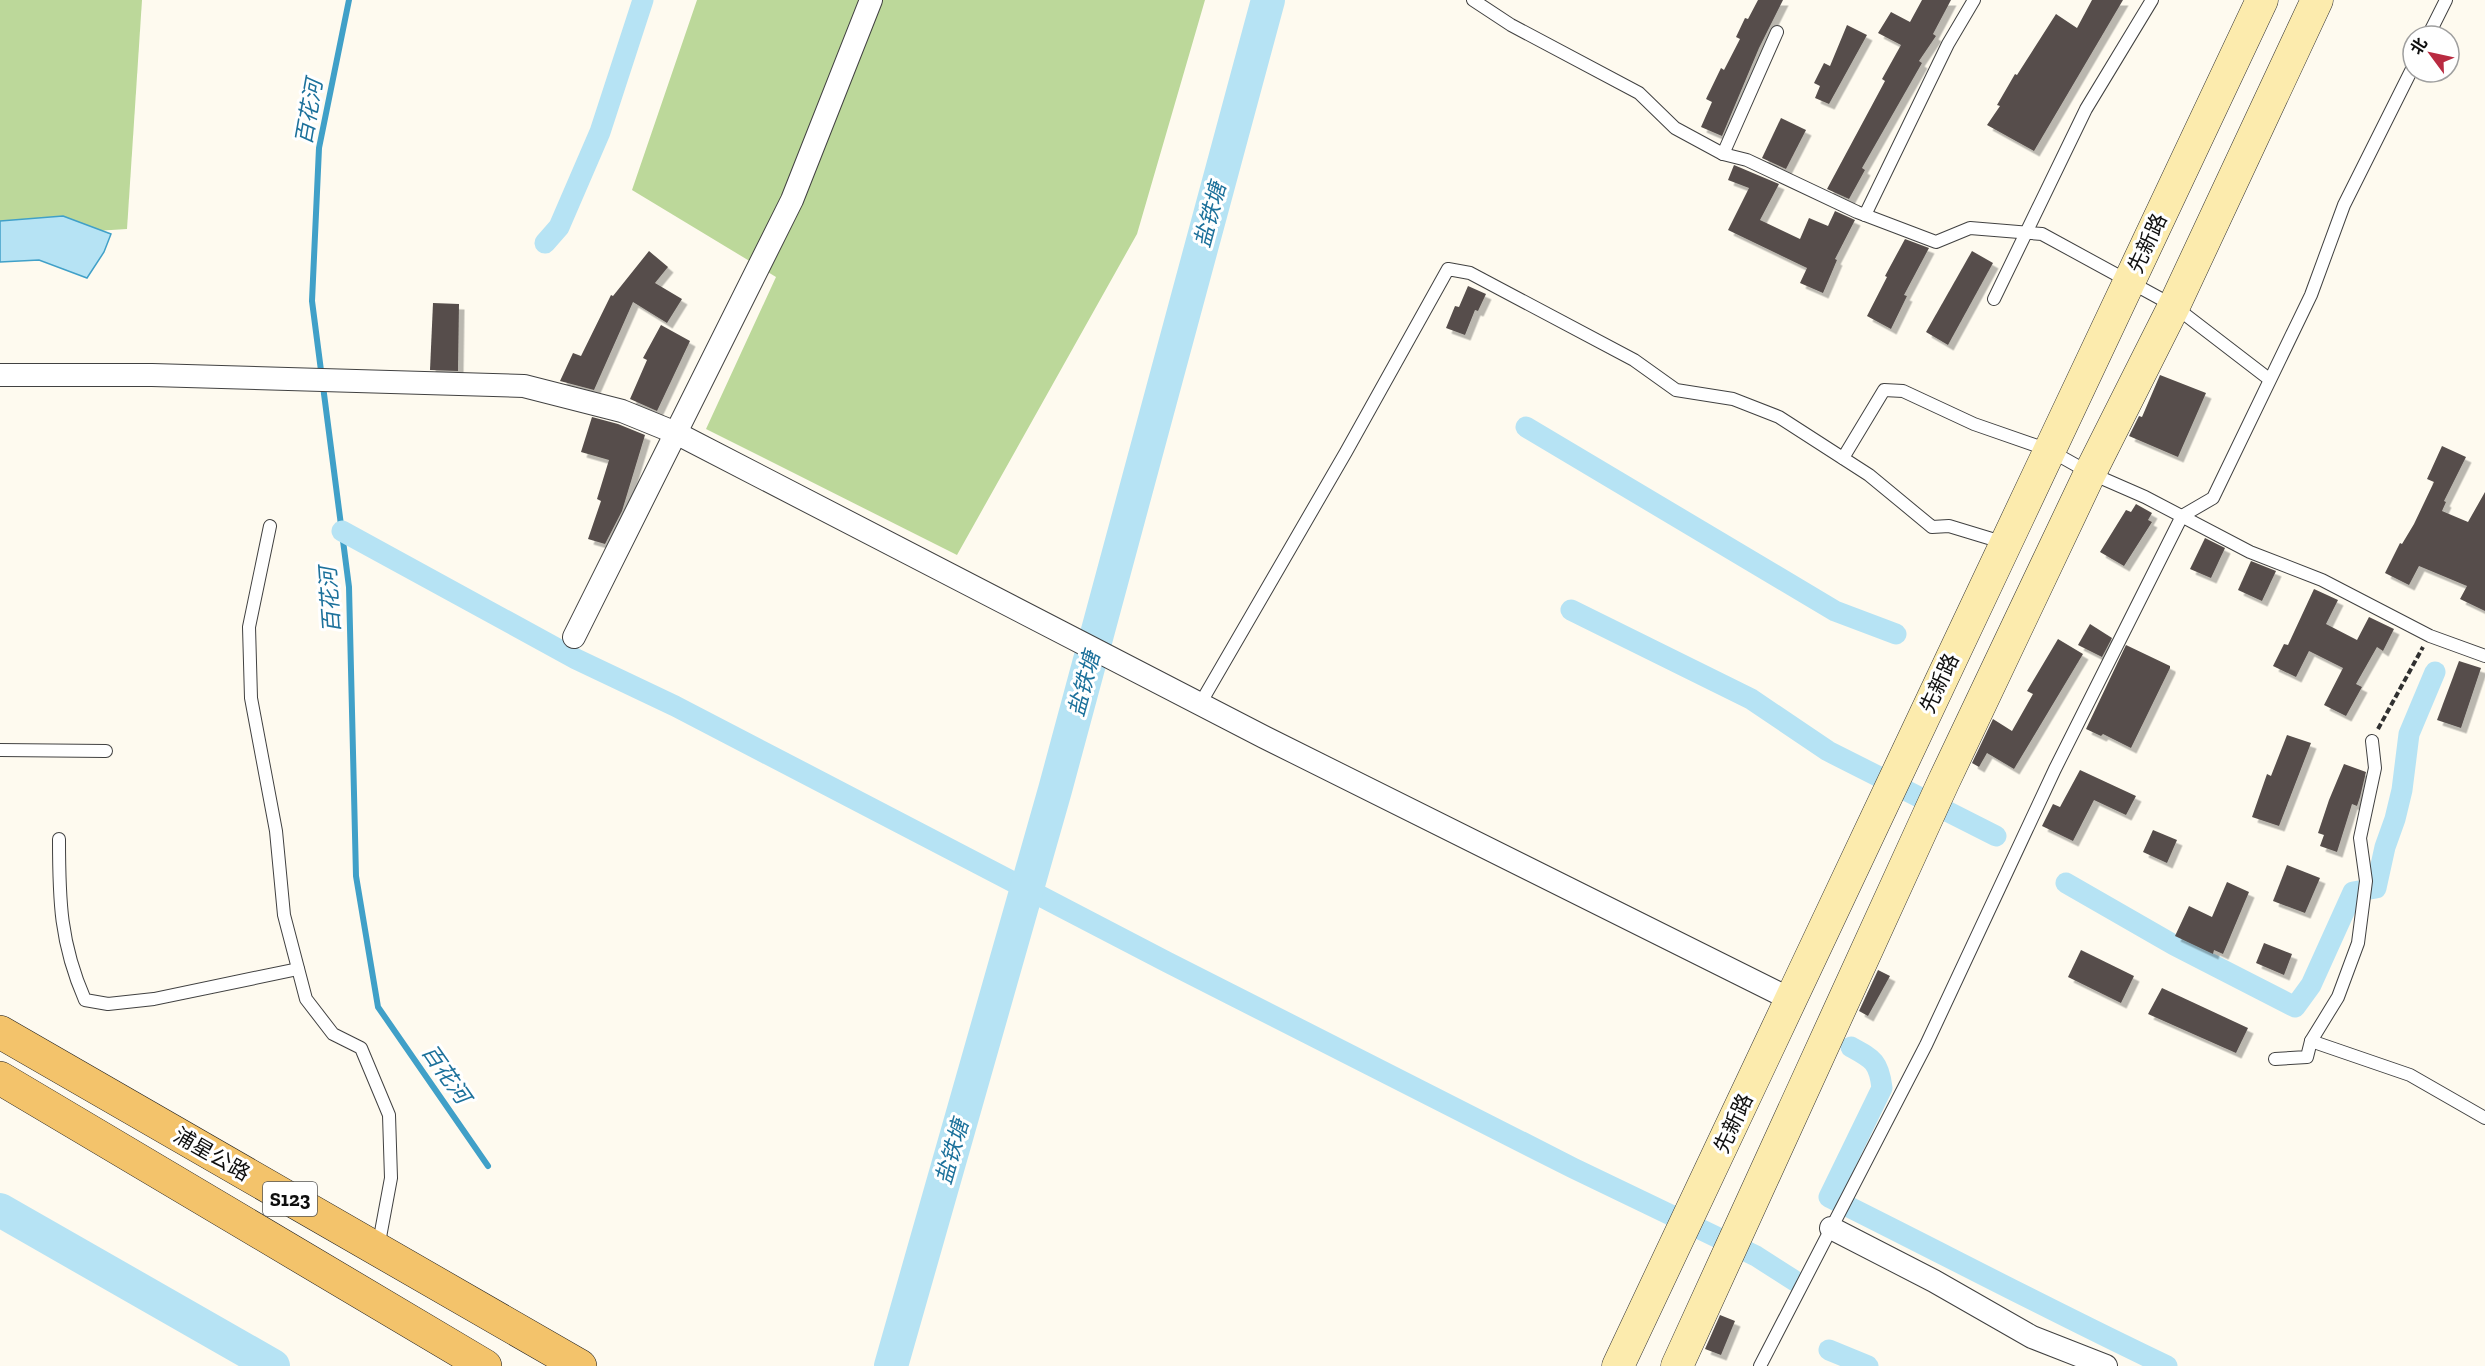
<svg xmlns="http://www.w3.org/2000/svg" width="2485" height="1366" font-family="'Zilla Slab','Noto Sans SC',serif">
<defs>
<filter id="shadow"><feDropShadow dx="5.5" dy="5.5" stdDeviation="0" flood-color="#0004"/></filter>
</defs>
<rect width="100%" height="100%" fill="#fefaef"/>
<!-- forest -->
<g fill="#bcd89a">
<path d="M0 0H142L127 229 0 237Z"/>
<path d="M697 0H1205L1137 234 957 555 706 429 776 277 632 190Z"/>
</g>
<!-- water -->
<path fill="#b6e3f4" stroke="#40a0c8" stroke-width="1.5" d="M63 216 111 234 104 252 87 278 39 260 0 262V221Z"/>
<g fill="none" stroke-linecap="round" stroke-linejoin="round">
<!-- stream -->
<path stroke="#40a0c8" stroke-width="6" d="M349 0 319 148 312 301 349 587 356 876 378 1007 488 1166"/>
<!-- canal -->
<g stroke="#b6e3f4" stroke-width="21">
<path d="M545 243 559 227 600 132 643 0"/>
<path d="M1526 427 1835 611 1896 634"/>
<path d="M342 531 576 659 675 706 1167 962 1573 1168 1756 1256 1795 1281"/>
<path d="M1571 610 1751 699 1828 751 1996 836"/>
<path d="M2066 883 2174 945 2295 1007 2311 985 2353 892 2376 888 2385 847 2395 819 2402 790 2409 734 2435 672"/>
<path d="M1851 1047C1873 1059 1879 1062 1882 1088L1829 1197C1942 1253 2053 1312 2167 1366"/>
<path d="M1829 1350 1868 1366"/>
</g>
<!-- river -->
<g stroke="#b6e3f4" stroke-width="34">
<path d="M0 1210 273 1366"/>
<path d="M891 1366 1055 790 1268 0"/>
</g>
</g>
<!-- building -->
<g fill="#564e4b" filter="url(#shadow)">
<path d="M1758 0H1783L1759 48 1722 136 1701 127 1712 102 1706 99 1721 68 1724 70 1740 39 1736 37 1745 18 1748 19Z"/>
<path d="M1922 0H1951L1933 34 1936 36 1919 61 1922 63 1862 168 1865 170 1849 199 1827 189 1885 81 1882 79 1901 45 1878 33 1891 12 1910 22Z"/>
<path d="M2092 0H2123L2034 151 1987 125 2000 106 1997 105 2015 74 2017 75 2056 14 2077 28Z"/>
<path d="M1847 25 1867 35 1829 104 1815 98 1820 86 1814 83 1824 63 1830 66Z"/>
<path d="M1781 118 1806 130 1786 169 1762 158Z"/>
<path d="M1734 165 1779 184 1760 220 1800 239 1809 218 1828 226 1835 211 1855 220 1835 259 1837 260 1823 293 1800 283 1807 268 1728 230 1749 188 1728 180Z"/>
<path d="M1905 239 1929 248 1904 295 1907 296 1891 329 1867 316 1887 277 1885 276Z"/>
<path d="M649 251 668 267 655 283 682 299 667 323 633 302 594 390 560 381 573 353 581 356 611 295 613 296Z"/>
<path d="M1972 251 1993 263 1948 345 1926 332Z"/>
<path d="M1468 286 1486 294 1478 311 1475 310 1465 335 1446 328 1455 306 1459 307Z"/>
<path d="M433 303 459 304 458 371 430 370Z"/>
<path d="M661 325 690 341 657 411 630 399 647 360 643 358Z"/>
<path d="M2160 375 2206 393 2178 457 2129 436 2139 416 2142 417Z"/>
<path d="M592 417 618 424 645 435 622 511 605 544 588 539 601 501 597 499 609 460 581 452Z"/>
<path d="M2442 446 2466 457 2444 501 2446 502 2442 511 2468 522 2485 492V611L2460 599 2467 586 2419 566 2409 585 2385 573 2400 543 2402 544 2414 524 2434 482 2427 479Z"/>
<path d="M2136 504 2152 513 2148 520 2152 522 2124 566 2100 552 2126 510 2131 512Z"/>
<path d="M2205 538 2225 548 2211 578 2190 569Z"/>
<path d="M2251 561 2276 571 2262 601 2238 590Z"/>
<path d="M2314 589 2338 600 2326 624 2357 640 2369 617 2394 629 2383 651 2377 647 2356 684 2362 687 2346 716 2324 705 2343 668 2309 651 2296 677 2273 666 2284 644 2288 645Z"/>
<path d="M2090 624 2112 638 2102 657 2078 645Z"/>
<path d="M2058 639 2083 654 2014 769 1987 753 1979 767 1972 763 1993 719 2012 731 2033 694 2027 691Z"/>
<path d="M2126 645 2170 666V668L2131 748 2103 734 2101 736 2086 729Z"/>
<path d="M2459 661 2481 668 2461 728 2437 720Z"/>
<path d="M2287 735 2311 743 2279 826 2252 817 2267 774 2271 776Z"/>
<path d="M2344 764 2366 772 2360 797 2357 806 2352 804 2337 852 2320 846 2324 835 2318 833 2329 800Z"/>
<path d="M2080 770 2136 796 2126 815 2094 800 2073 841 2042 826 2053 804 2060 807Z"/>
<path d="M2153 830 2177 840 2167 863 2143 852Z"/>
<path d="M2287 865 2320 878 2305 913 2273 901Z"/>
<path d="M2227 882 2249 892 2223 954 2214 950 2213 954 2175 936 2189 906 2212 917Z"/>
<path d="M2264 943 2292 954 2284 975 2256 963Z"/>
<path d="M2081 950 2134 976 2121 1003 2068 977Z"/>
<path d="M1878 970 1890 976 1868 1016 1859 1011Z"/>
<path d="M2162 988 2248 1028 2236 1053 2148 1014Z"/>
<path d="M1720 1315 1735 1321 1721 1355 1705 1349Z"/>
</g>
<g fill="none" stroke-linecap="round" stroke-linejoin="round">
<defs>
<g id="lane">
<path d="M1473 0 1511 25 1639 93 1675 128 1723 154 1747 160 1857 212 1936 242 1970 228 2042 234 2174 306 2269 379"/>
<path d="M2428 36 2446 0"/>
<path d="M1723 154 1777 32"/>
<path d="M1865 215 1948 44 1974 0"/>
<path d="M1994 299 2086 109 2152 0"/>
<path d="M1843 458 1884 390 1903 391 1974 424 2049 450 2090 473 2145 497 2250 552 2322 580 2430 636 2485 656"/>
<path d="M270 526 249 627 251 698 276 831 284 915 306 999 333 1034 361 1048 389 1115 391 1178 378 1248"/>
<path d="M1200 704 1346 452 1448 269 1470 273 1634 360 1676 390 1733 399 1779 417 1869 475 1932 527 1949 526 2005 543"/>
<path d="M0 750 106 751"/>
<path d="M59 839C59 900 60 943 85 1000L108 1004 154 999 298 969"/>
<path d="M2311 1041 2410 1075 2485 1118"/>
<path d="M2275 1059 2307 1057 2311 1041 2338 997 2358 943 2366 881 2360 838 2375 768 2372 741"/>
<path d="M1760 1366 1926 1045 2055 769 2182 516 2213 498 2311 295 2344 205 2413 67"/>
</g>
<g id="street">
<path d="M0 375H152L524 386 622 411 676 433 1264 737 1790 999"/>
<path d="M574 637 792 200 871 0"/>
<path d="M1831 1228 1934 1281 2032 1337 2106 1366"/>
</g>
<g id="secondary">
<path d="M1618 1366 2262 0"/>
<path d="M1677 1366 1943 783 2090 473 2174 306 2317 0"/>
</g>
<g id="primary">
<path d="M0 1032 580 1366"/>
<path d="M0 1078 485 1366"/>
</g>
</defs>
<!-- lane casing -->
<use href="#lane" stroke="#414141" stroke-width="14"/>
<!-- street casing -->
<use href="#street" stroke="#414141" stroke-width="24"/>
<!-- secondary casing -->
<use href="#secondary" stroke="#303030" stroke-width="33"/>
<!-- primary casing -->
<use href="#primary" stroke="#1f1f1f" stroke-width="34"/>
<!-- path -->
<path stroke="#303030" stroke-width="4" stroke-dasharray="6 3" stroke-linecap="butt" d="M2378 729 2423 647"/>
<!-- lane -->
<use href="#lane" stroke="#fff" stroke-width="12"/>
<!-- street -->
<use href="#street" stroke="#fff" stroke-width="22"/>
<!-- secondary -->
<use href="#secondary" stroke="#fcebad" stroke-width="32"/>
<!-- primary -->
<use href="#primary" stroke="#f3c36b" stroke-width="33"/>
</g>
<g text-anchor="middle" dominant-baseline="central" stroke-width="6" stroke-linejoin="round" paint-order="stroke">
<!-- shield labels -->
<rect fill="#fff" stroke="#565656" stroke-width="1.5" x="263" y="1182" width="54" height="34" rx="4.5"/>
<g font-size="20" font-weight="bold" fill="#0e0e0e">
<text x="290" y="1199">S123</text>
</g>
<!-- street labels -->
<g font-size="21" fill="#0e0e0e" stroke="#fff">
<text transform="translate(2147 243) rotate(-65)">先新路</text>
<text transform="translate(1939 683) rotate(-65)">先新路</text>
<text transform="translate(1733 1123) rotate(-65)">先新路</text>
<text transform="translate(212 1154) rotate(30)">浦星公路</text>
</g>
<!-- water labels -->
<g font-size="22" font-style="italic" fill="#1c719b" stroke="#fff">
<text transform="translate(309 112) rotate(-80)">百花河</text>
<text transform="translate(1210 215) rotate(-75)">盐铁塘</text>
<text transform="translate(330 600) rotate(-94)">百花河</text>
<text transform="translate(1084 684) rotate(-75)">盐铁塘</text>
<text transform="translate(446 1074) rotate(55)">百花河</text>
<text transform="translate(952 1152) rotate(-74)">盐铁塘</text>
</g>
</g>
<!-- north arrow -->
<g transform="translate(2431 54) rotate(303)"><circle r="28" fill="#ffffff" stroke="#9f9f9f" stroke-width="1.5"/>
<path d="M0-4.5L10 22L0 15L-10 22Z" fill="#b92b41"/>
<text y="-9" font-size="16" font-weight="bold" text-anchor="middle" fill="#0e0e0e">北</text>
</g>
</svg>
